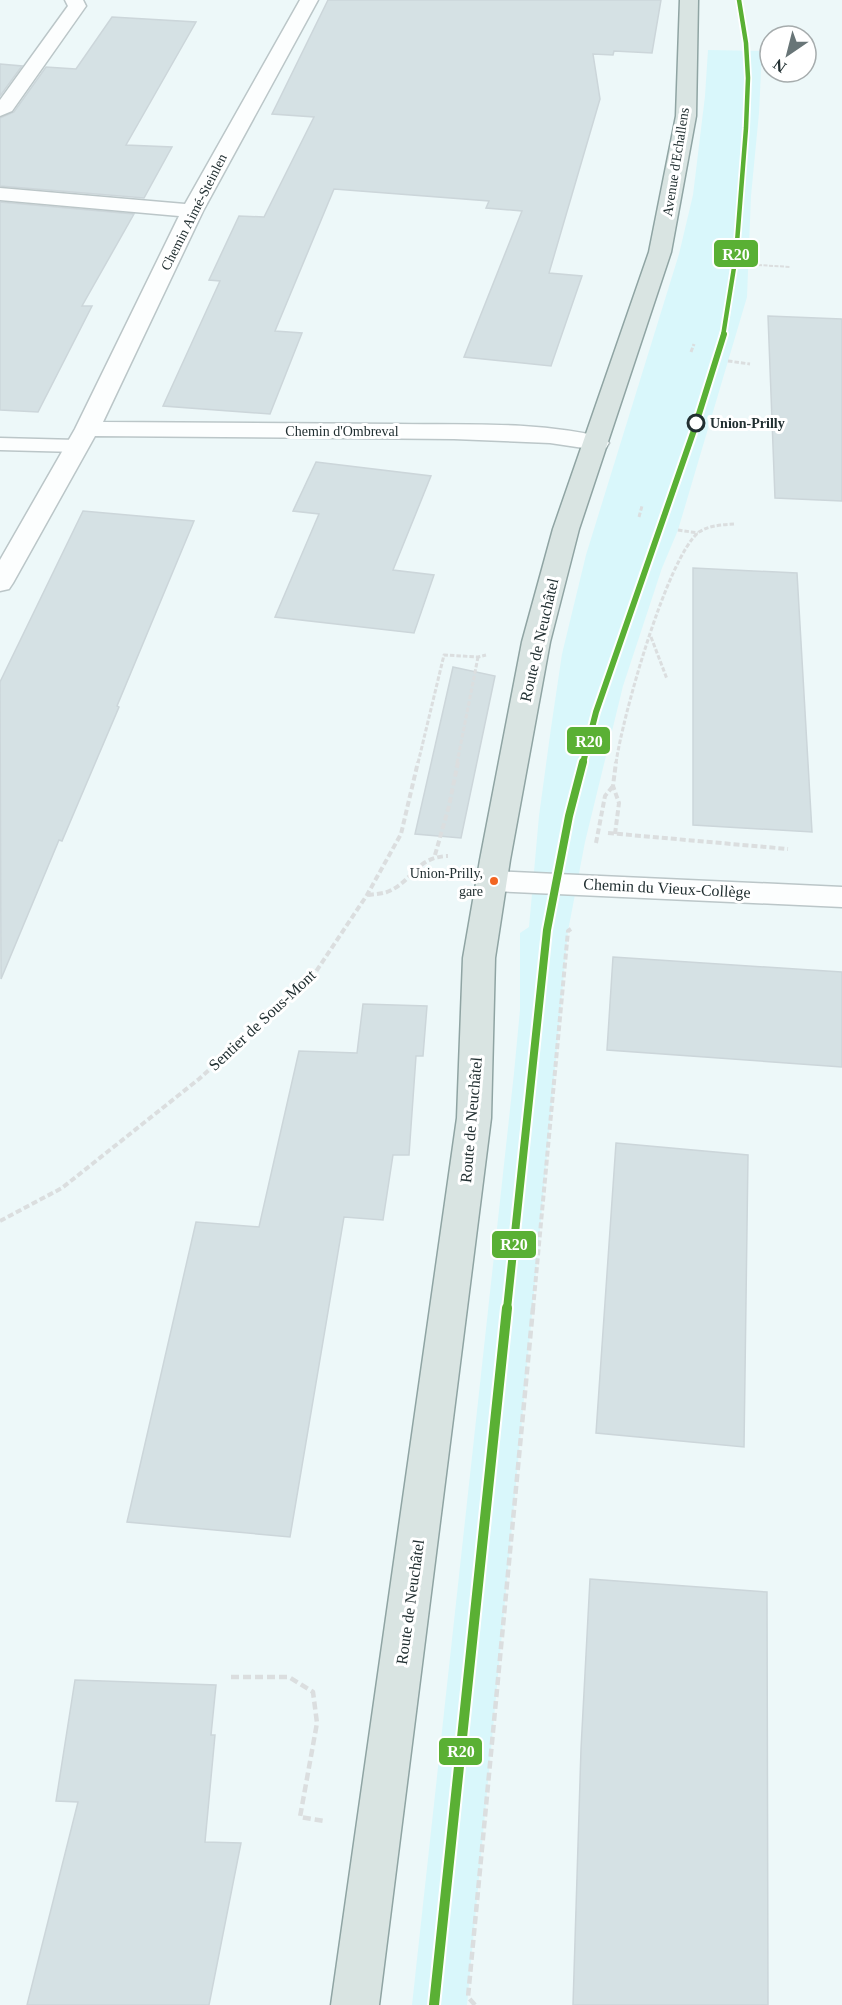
<svg xmlns="http://www.w3.org/2000/svg" width="842" height="2005" font-family="Georgia,serif">
<rect width="100%" height="100%" fill="#edf8f9"/>
<!-- built -->
<path fill="#d9f7fb" d="M708 50 762 51 759 113 751 196 747 297 678 530 662 568 623 686 585 842 568 931 467 2005H412L514 1073 520 1010V933L529 927 539 816 551 728 562 654 586 555 679 254 693 195 705 96Z"/>
<!-- building -->
<g fill="#d5e1e4" stroke="#ccd6da" stroke-width="1.5">
<path d="M328 0H661L652 53 614 51 613 55 593 54 600 99 549 273 582 276 551 366 464 357 522 211 486 208 489 201 334 189 275 331 302 333 270 414 163 406 220 281 209 280 239 216 264 217 314 117 272 114Z"/>
<path d="M112 17 196 22 126 145 172 147 144 198 0 186V118L14 112 46 67 76 69Z"/>
<path d="M0 64 22 66 0 96Z"/>
<path d="M0 202 134 214 82 306H92L38 412 0 410Z"/>
<path d="M768 316 842 319V501L775 498Z"/>
<path d="M316 462 431 476 393 570 434 575 414 633 275 617 319 514 293 511Z"/>
<path d="M83 511 194 521 117 706 119 707 62 841 59 840 1 979 0 682Z"/>
<path d="M693 568 797 573 812 832 693 825Z"/>
<path d="M453 667 495 676 461 838 415 834Z"/>
<path d="M613 957 842 972V1067L607 1050Z"/>
<path d="M363 1004 427 1006 423 1056H416L409 1155H393L383 1220 344 1217 290 1537 127 1522 196 1222 259 1227 299 1051 357 1053Z"/>
<path d="M616 1143 748 1155 744 1447 596 1433Z"/>
<path d="M590 1579 767 1592 768 2005H573L581 1749Z"/>
<path d="M75 1680 216 1685 211 1735H215L205 1842 241 1843 209 2005H27L78 1802 56 1801Z"/>
</g>
<g fill="none" stroke-linecap="round" stroke-linejoin="round">
<defs>
<path id="lane" d="M0 438 77 440 84 442 87 446 84 450 77 452 0 450Z"/>
<g id="street">
<path d="M65 0H83L86 6 12 111 0 116V100L68 6Z"/>
<path d="M300 0H318L203 211 103 422C200 423 298 423 396 424 465 425 539 421 606 438L609 443 606 448 597 450 550 443 454 439 95 436 13 583 9 589 0 591V560L75 429 179 216 0 200V188L185 204Z"/>
<path d="M492 871 842 887V907L492 891 481 888 476 881 481 874Z"/>
</g>
<path id="primary" d="M680 0H698L696 116 671 252 579 529 550 642 510 860 495 958 491 1118 379 2005H331L457 1118 463 958 480 860 522 642 553 529 649 252 676 116Z"/>
</defs>
<!-- lane casing -->
<use href="#lane" stroke="#bbc6c8" stroke-width="3"/>
<!-- street casing -->
<use href="#street" stroke="#bbc6c8" stroke-width="3"/>
<!-- primary casing -->
<use href="#primary" stroke="#8fa4a3" stroke-width="3"/>
<!-- path-far3 -->
<path stroke="#dbdedf" stroke-width="2" stroke-dasharray="4 1.5" stroke-linecap="butt" d="M758 265 790 267"/>
<!-- path-far2 -->
<g stroke="#dbdedf" stroke-width="3" stroke-dasharray="4.5 2" stroke-linecap="butt">
<path d="M691 352 694 344"/>
<path d="M728 361 750 364"/>
<path d="M639 517 642 506"/>
<path d="M678 530 698 533"/>
<path d="M651 637 667 679"/>
<path d="M418 763 444 655 478 657 486 655"/>
<path d="M457 763 478 657"/>
<path d="M616 763C622 719 667 557 699 532 710 525 722 525 734 524"/>
</g>
<!-- path-far1 -->
<g stroke="#dbdedf" stroke-width="4" stroke-dasharray="6 3" stroke-linecap="butt">
<path d="M608 833 788 849"/>
<path d="M615 834 619 803 613 786 616 762"/>
<path d="M596 843 605 796 613 786"/>
<path d="M435 855 449 806 458 762"/>
<path d="M368 895C374 894 381 894 387 892 413 882 415 857 448 856"/>
<path d="M0 1221 62 1188 199 1079 315 973 367 895 401 834 418 762"/>
<path d="M533 1309 568 931 571 929"/>
</g>
<!-- path -->
<g stroke="#dbdedf" stroke-width="4.5" stroke-dasharray="8 4" stroke-linecap="butt">
<path d="M231 1677H289L313 1692 317 1723 300 1817 324 1821"/>
<path d="M475 2005 468 1997 533 1308"/>
</g>
<!-- lane -->
<use href="#lane" fill="#fcfefe" fill-rule="evenodd"/>
<!-- street -->
<use href="#street" fill="#fcfefe" fill-rule="evenodd"/>
<!-- primary -->
<use href="#primary" fill="#d9e4e2" fill-rule="evenodd"/>
<defs>
<path id="rail-1-far3" d="M723 336 736 255 746 128 748 78 746 43 739 0"/>
<path id="rail-1-far2" d="M583 763 596 712 693 433 724 334"/>
<path id="rail-1-far1" d="M507 1309 547 930 569 816 583 762"/>
<path id="rail-1" d="M434 2005 507 1308"/>
</defs>
<!-- rail-1-far3 casing -->
<use href="#rail-1-far3" stroke="#fff" stroke-width="8"/>
<!-- rail-1-far2 casing -->
<use href="#rail-1-far2" stroke="#fff" stroke-width="10"/>
<!-- rail-1-far1 casing -->
<use href="#rail-1-far1" stroke="#fff" stroke-width="12"/>
<!-- rail-1 casing -->
<use href="#rail-1" stroke="#fff" stroke-width="14"/>
<!-- rail-1-far3 -->
<use href="#rail-1-far3" stroke="#5ab034" stroke-width="4.5"/>
<!-- rail-1-far2 -->
<use href="#rail-1-far2" stroke="#5ab034" stroke-width="6"/>
<!-- rail-1-far1 -->
<use href="#rail-1-far1" stroke="#5ab034" stroke-width="8"/>
<!-- rail-1 -->
<use href="#rail-1" stroke="#5ab034" stroke-width="10"/>
</g>
<!-- markers -->
<circle fill="#fff" stroke="#212f31" stroke-width="3" cx="696" cy="423" r="8"/>
<circle fill="#f26522" stroke="#fff" stroke-width="2" cx="494" cy="881" r="5"/>
<g text-anchor="middle" dominant-baseline="central" stroke-width="6" stroke-linejoin="round" paint-order="stroke">
<!-- far-street labels -->
<g font-size="14" fill="#212f31" stroke="#fff">
<text transform="translate(676 162) rotate(-81)">Avenue d'Echallens</text>
<text transform="translate(194 212) rotate(-63)">Chemin Aimé-Steinlen</text>
<text x="342" y="431">Chemin d'Ombreval</text>
</g>
<!-- far-stop labels -->
<g font-size="14" font-weight="bold" fill="#212f31" stroke="#fff" text-anchor="start">
<text x="710" y="423">Union-Prilly</text>
</g>
<!-- bus labels -->
<g font-size="14" fill="#212f31" stroke="#fff" text-anchor="end">
<text x="483" y="873">Union-Prilly,<tspan x="483" dy="18">gare</tspan></text>
</g>
<!-- street labels -->
<g font-size="16" fill="#212f31" stroke="#fff">
<text transform="translate(539 640) rotate(-77)">Route de Neuchâtel</text>
<text transform="translate(667 888) rotate(3)">Chemin du Vieux-Collège</text>
<text transform="translate(262 1020) rotate(-43)">Sentier de Sous-Mont</text>
<text transform="translate(471 1120) rotate(-85)">Route de Neuchâtel</text>
<text transform="translate(410 1602) rotate(-82)">Route de Neuchâtel</text>
</g>
</g>
<g stroke="#fff" stroke-width="2">
<rect x="713" y="239" width="46" height="29" rx="6" fill="#5ab034"/>
<rect x="566" y="726" width="45" height="29" rx="6" fill="#5ab034"/>
<rect x="491" y="1230" width="46" height="29" rx="6" fill="#5ab034"/>
<rect x="438" y="1737" width="45" height="29" rx="6" fill="#5ab034"/>
</g>
<g font-size="16" text-anchor="middle" font-weight="bold" fill="#fff">
<text x="736" y="260">R20</text>
<text x="589" y="747">R20</text>
<text x="514" y="1250">R20</text>
<text x="461" y="1757">R20</text>
</g>
<!-- north arrow -->
<g transform="translate(788 54) rotate(215)"><circle r="28" fill="#ffffff" stroke="#a6acad" stroke-width="1.5"/>
<path d="M0-4.5L10 22L0 15L-10 22Z" fill="#687577"/>
<text y="-9" font-size="16" font-weight="bold" text-anchor="middle" fill="#212f31">N</text>
</g>
</svg>
